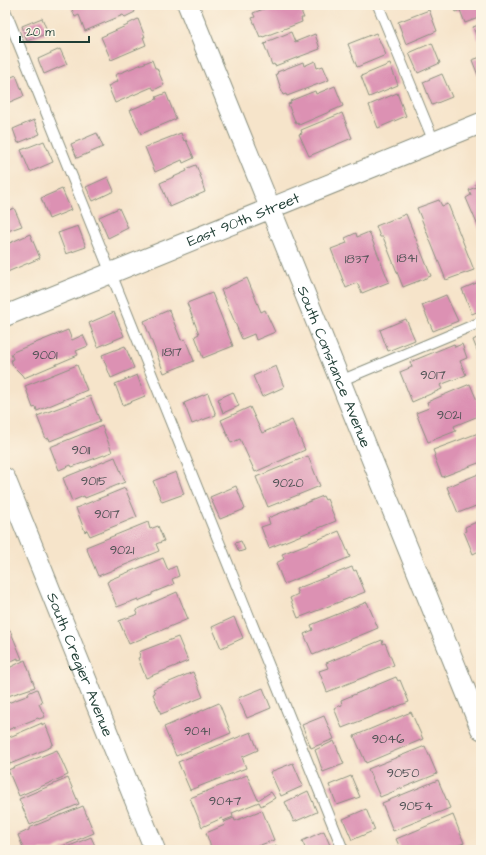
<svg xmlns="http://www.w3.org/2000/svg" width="486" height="855" font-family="'Architects Daughter',sans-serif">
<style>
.building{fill:#dc91b3}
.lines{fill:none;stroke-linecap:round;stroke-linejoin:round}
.service-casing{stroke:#8a907f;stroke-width:12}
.minor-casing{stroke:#8a907f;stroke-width:22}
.service{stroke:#fff;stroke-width:10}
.minor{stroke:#fff;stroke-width:20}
.labels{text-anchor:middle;stroke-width:4;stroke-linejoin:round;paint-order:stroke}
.number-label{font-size:13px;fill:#4e5254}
.street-label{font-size:15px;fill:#1f3d34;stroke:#fcf5e5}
</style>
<rect width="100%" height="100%" fill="#fcf5e5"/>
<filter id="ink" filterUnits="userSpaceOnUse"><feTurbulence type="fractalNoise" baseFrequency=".025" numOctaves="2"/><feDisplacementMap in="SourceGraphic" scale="8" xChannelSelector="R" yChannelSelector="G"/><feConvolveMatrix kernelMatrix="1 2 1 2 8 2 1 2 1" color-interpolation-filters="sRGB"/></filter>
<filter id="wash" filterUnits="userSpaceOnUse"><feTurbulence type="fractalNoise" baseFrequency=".012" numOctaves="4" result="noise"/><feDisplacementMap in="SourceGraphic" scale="16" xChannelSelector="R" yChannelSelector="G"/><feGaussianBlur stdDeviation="0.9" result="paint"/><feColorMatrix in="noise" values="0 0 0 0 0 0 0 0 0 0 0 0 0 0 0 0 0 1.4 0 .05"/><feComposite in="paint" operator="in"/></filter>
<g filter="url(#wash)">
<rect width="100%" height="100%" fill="#f6e4ca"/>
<g id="blocks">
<g class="building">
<polygon points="77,5 132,5 135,12 125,17 123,15 85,31 79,15 75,17 71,7"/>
<polygon points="247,5 262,5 251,9 251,8 248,9"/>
<polygon points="274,5 295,5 297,10 300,9 304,18 301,18 302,22 263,37 262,36 260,37 252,18 255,17 253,13"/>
<polygon points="454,5 481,5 481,17 465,23 460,10 456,12"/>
<polygon points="429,10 437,31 406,44 398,22"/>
<polygon points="42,18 48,33 27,41 22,26"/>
<polygon points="138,19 145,37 143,37 146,45 111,60 101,37 128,25 128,24"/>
<polygon points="481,24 481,47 473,27"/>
<polygon points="291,32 295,42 315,34 320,49 275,66 274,64 272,65 264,44 267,43 266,42"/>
<polygon points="376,33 386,55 357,67 348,44"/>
<polygon points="432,43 440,63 418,73 409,53"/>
<polygon points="60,49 67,64 44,74 38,59"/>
<polygon points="481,57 481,83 472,60"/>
<polygon points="152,60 155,68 157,68 164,85 154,90 152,87 115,103 108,86 118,81 115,75"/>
<polygon points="315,61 317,68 323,66 329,80 287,96 286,94 283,95 276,74 278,73 277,72 303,62 304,66"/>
<polygon points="390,64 398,85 369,97 361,76"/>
<polygon points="442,74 452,97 432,105 423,82"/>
<polygon points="16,75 24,96 5,104 5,80"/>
<polygon points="335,86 343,106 299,125 298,123 296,124 288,104 291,103 290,101 315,91 316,94"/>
<polygon points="166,93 176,119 141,134 130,110 157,99 156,97"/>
<polygon points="397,93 406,116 378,128 369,105"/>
<polygon points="342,113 352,138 309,156 299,134 302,133 301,130"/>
<polygon points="34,120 40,134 18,143 13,129"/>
<polygon points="97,133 103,147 77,158 71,144"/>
<polygon points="181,133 184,141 186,140 194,158 183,163 182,160 155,172 145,147"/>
<polygon points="44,141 53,162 30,172 21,150"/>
<polygon points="196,165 203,183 202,183 205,192 170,207 160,183 187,171 186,169"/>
<polygon points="108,177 114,191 93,201 86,187"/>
<polygon points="481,182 481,233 466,198 471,195 469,190 476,187 475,184"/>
<polygon points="62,189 71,210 49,219 41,198"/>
<polygon points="439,200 442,206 448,204 474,270 446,280 417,208"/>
<polygon points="14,208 22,226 5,232 5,212"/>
<polygon points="119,208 128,228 108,238 99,217"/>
<polygon points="406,214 431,276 403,287 383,237 380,237 376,226"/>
<polygon points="78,226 86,247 66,254 58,233"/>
<polygon points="369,232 389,282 362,293 357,283 346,288 331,249 347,243 345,238 356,233 357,237"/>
<polygon points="30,234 40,258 5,273 5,245"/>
<polygon points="247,278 261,312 265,310 275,332 256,340 254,334 242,339 221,290"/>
<polygon points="481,281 481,310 472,314 462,289"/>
<polygon points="212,293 233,346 203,358 195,336 199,334 187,303"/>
<polygon points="446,295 458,321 433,331 422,305"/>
<polygon points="169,310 181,340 185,339 194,361 164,373 144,321"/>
<polygon points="114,312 124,336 98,347 89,323"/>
<polygon points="406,319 415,340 388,351 380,330"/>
<polygon points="68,330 72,340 83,335 88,346 76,351 78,355 24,378 22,375 13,366 11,360 13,359 11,354 13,352"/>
<polygon points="481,336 481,360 473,340"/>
<polygon points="454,344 455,347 462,344 467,358 460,361 466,375 440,385 442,389 412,402 400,372 412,367 410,362"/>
<polygon points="125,346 134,368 111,378 102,355"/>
<polygon points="77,365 87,390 37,411 36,407 33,408 25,386"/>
<polygon points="276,366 284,387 262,397 253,376"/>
<polygon points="137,375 145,396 123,405 115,384"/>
<polygon points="470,384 481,410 481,415 454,426 456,431 428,442 416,413 429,408 427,402"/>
<polygon points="233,392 239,406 223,413 218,399"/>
<polygon points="208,393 216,415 192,424 184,403"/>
<polygon points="90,396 100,421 50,441 49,438 46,439 37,416"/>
<polygon points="250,407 262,433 292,420 305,450 255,472 240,439 231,443 221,420"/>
<polygon points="102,426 112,452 72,467 71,465 59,470 50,447"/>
<polygon points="481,432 481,462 442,477 434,456 435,455 433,450"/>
<polygon points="308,456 320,486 268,507 256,477"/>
<polygon points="115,457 125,482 85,498 84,496 72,501 63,478"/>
<polygon points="176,472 184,494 162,502 153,481"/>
<polygon points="481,473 481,504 458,513 447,487"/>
<polygon points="236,486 245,509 220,519 210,497"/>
<polygon points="125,488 137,517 90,536 87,530 85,532 76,508"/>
<polygon points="323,496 325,500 327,499 336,521 269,548 261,527 270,524 268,518"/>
<polygon points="481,520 481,550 473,554 464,532 466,531 465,527"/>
<polygon points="148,522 150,529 158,526 164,541 156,544 159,551 98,576 86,547"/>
<polygon points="339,531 350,557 284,584 276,563 284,559 282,554"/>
<polygon points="241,541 245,550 239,552 235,543"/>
<polygon points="163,558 168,570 176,566 179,576 172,579 174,584 152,593 152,595 138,601 138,599 117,607 107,582 109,581 109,580"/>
<polygon points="352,567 354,571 356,570 365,592 298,618 290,598 298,594 296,589"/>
<polygon points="177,592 188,619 129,644 119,621 138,614 136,610"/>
<polygon points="367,602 378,628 313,655 304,634 313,630 311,625"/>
<polygon points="234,617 243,638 221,648 212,627"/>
<polygon points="10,630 22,659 18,660 18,658 5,664 5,633"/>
<polygon points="178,637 188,661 146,678 138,658 140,657 139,652"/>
<polygon points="382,640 383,644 385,643 394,665 327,692 319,671 328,668 326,663"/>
<polygon points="25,660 35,687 5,697 5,670"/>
<polygon points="193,672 203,697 161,714 153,694 155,693 153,689"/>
<polygon points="396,677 398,681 400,680 409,702 342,728 334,708 342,705 341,700"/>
<polygon points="263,688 271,708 247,718 238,698"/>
<polygon points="37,689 42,702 39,704 45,717 39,719 38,718 5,731 5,704 29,695 28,693"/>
<polygon points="219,703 231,733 176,756 164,727"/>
<polygon points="411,712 423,739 366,763 354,736"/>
<polygon points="324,716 334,739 311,748 302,725"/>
<polygon points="42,723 42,725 45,723 53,744 51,745 51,747 10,764 5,751 5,739"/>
<polygon points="251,732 258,750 242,757 246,768 190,790 178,762"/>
<polygon points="334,741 344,764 323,772 315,750"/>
<polygon points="425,746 437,774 380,797 368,769"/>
<polygon points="57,750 68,775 19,796 8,770"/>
<polygon points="293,763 303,786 281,796 270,772"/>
<polygon points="247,775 258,800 271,792 275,798 261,806 259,802 232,813 233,817 223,821 222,818 202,827 190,798"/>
<polygon points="351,776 360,797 337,805 329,785"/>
<polygon points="68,778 79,804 30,825 19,799"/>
<polygon points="438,780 450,808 393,831 382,803"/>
<polygon points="308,791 317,812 294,822 285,802"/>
<polygon points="83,806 94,833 53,850 24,850 18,835 29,830 29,828"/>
<polygon points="366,809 375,830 352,840 343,819"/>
<polygon points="262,810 274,840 247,850 212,850 206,833 225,825 224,822 234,818 235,821"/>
<polygon points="453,815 464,843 447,850 401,850 396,839"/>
<polygon points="324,831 332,850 306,850 302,841"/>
<polygon points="91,837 97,850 60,850"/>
<polygon points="276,845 278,850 264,850"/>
</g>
</g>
</g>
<g filter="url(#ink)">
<use href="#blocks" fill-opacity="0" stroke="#8a907f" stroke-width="1"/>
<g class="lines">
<g class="service-casing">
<g id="service">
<polyline points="378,5 434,142"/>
<polyline points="5,10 343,850"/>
<polyline points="340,381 481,322"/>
</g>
</g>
<g class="minor-casing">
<g id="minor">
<path id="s1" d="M188,5l293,724"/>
<path id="s2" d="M5,316l476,-193"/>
<path id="s3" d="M5,478l150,372"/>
</g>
</g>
<use href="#service" class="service"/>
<use href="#minor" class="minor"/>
</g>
</g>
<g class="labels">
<g class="number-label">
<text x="407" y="262">1841</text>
<text x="357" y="263">1837</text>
<text x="172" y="356">1817</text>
<text x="45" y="359">9001</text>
<text x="433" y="379">9017</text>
<text x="449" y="419">9021</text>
<text x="81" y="454">9011</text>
<text x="94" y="485">9015</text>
<text x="288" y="487">9020</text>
<text x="107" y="518">9017</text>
<text x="122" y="554">9021</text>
<text x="197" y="735">9041</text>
<text x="388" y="743">9046</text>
<text x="403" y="777">9050</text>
<text x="225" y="805">9047</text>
<text x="416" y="810">9054</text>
</g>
<g class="street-label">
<text dy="5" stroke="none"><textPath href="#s2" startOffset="257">East 90th Street</textPath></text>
<text dy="5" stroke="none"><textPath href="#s1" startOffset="390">South Constance Avenue</textPath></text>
<text dy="5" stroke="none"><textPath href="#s3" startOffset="201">South Cregier Avenue</textPath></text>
</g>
</g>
<rect width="486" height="855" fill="none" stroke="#fcf5e5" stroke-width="20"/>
<path d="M20 36v6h69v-6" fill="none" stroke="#1f3d34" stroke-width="2"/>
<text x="26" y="36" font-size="12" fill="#1f3d34" stroke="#fcf5e5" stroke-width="3" paint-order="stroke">20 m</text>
</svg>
